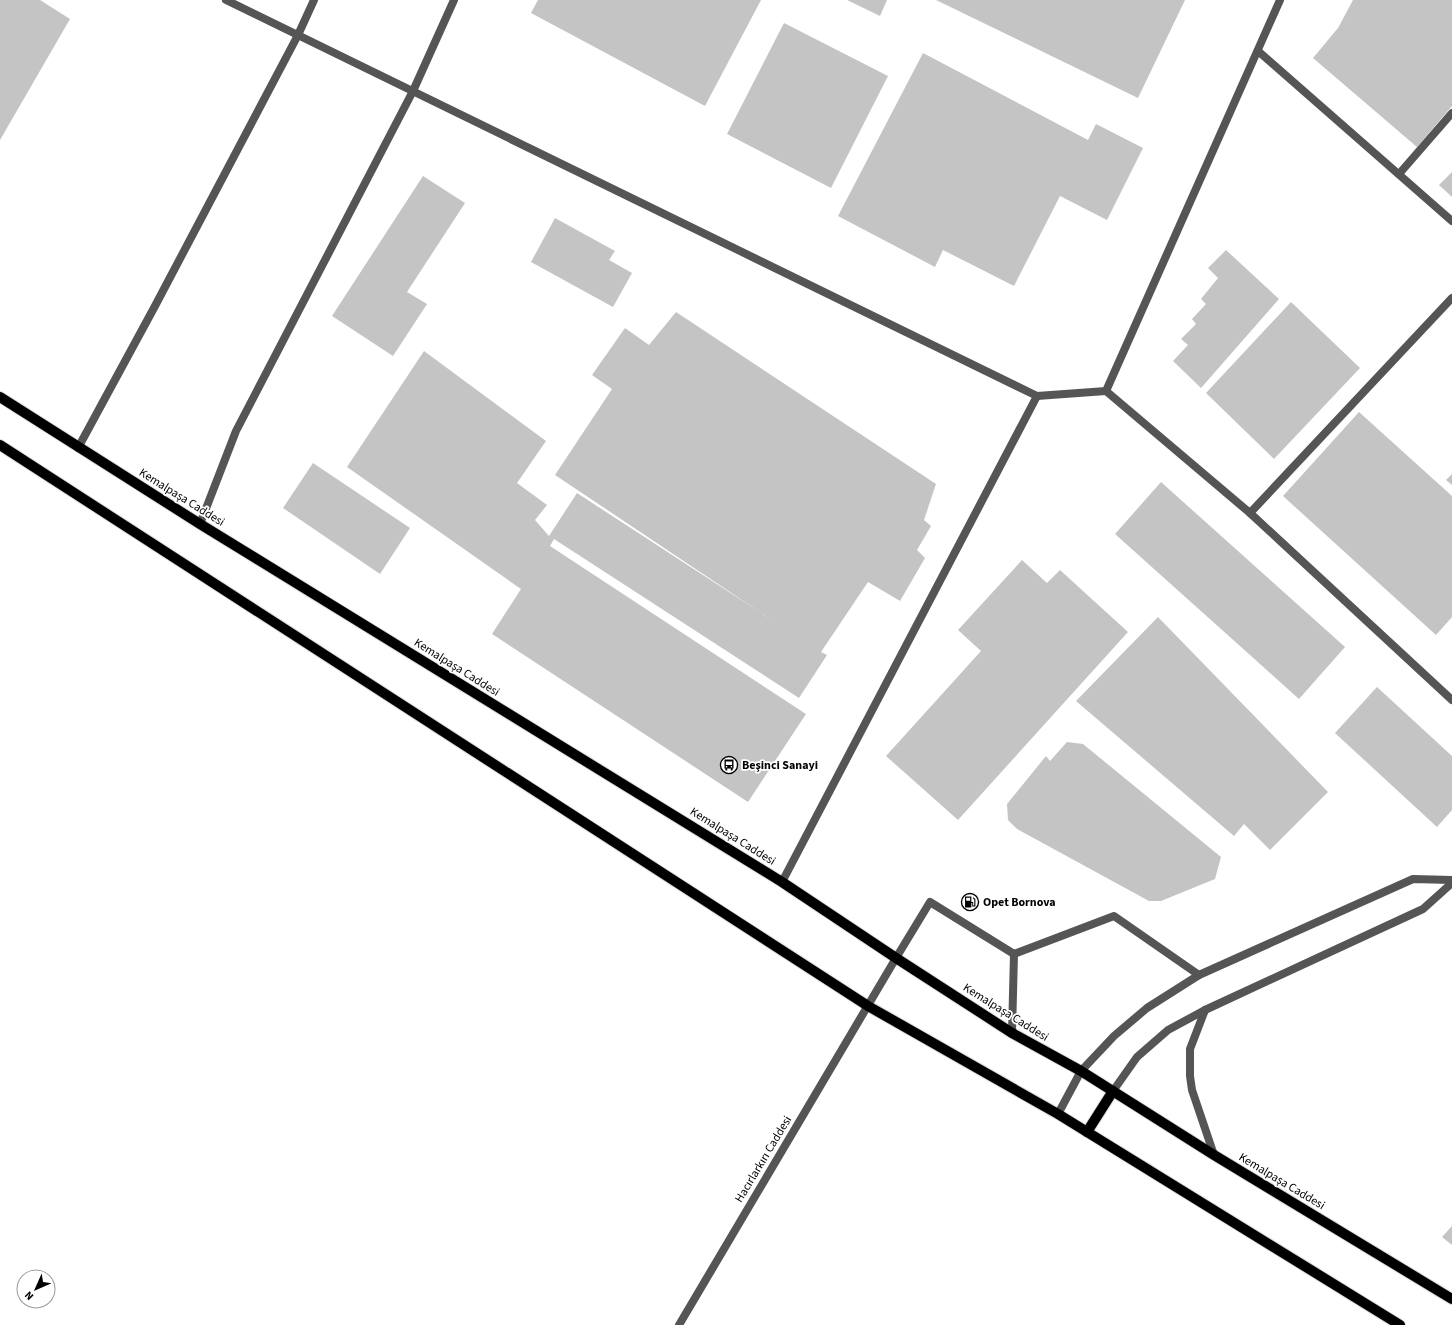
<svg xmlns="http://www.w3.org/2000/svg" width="1452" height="1325" font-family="'Source Sans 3',sans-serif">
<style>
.building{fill:#c4c4c4}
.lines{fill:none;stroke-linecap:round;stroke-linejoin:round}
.primary-casing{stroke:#dbdbdb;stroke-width:12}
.service{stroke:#555;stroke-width:8}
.minor{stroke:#555;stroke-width:8}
.tertiary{stroke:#555;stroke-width:8}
.primary{stroke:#000;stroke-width:10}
.labels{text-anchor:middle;stroke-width:3.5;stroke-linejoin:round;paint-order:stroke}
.street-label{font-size:12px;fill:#000;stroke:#fff}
.poi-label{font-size:12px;font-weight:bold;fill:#000;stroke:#fff;text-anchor:start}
</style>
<rect width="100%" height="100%" fill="#fff"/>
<g class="building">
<polygon points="0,0 40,0 70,19 0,140"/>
<polygon points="538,0 761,0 705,106 531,13"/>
<polygon points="847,0 887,0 880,16"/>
<polygon points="936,0 1185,0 1138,98"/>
<polygon points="1353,0 1452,0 1452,106 1417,147 1313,58 1338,28"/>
<polygon points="784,23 888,76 831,188 727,134"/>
<polygon points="923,53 1088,140 1096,124 1143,148 1107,220 1060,196 1014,286 943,250 935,267 838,216"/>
<polygon points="1452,172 1452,197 1439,185"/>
<polygon points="423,176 465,203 407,292 427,304 393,356 332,316"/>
<polygon points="555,218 615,251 609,260 632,273 613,307 531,262"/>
<polygon points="1226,250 1279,299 1201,388 1173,361 1188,345 1181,339 1196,324 1192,319 1206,304 1201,299 1218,278 1208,268"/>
<polygon points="1291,302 1360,368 1274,459 1206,393"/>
<polygon points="676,312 936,484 924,520 931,526 917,550 925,558 900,601 868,582 821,652 827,655 799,698 554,539 550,546 806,714 748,802 492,634 521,589 347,467 424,351 546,441 517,483 547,505 535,520 549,536 577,493 775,622 555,475 612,389 592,375 625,328 649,345"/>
<polygon points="1359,412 1452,496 1452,617 1436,635 1283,496"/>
<polygon points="313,463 410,528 380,574 283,508"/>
<polygon points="1452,474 1452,485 1446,480"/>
<polygon points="1161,482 1345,647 1299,699 1115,534"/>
<polygon points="1022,560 1047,583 1060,570 1128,632 958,820 886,756 981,651 958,630"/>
<polygon points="1158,617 1328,792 1270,850 1244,824 1234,836 1076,701"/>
<polygon points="1377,687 1452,756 1452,810 1437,827 1335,733"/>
<polygon points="1067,742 1083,744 1221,857 1215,879 1161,901 1149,901 1017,829 1008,820 1007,804 1046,756 1050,761"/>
<polygon points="1452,1226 1452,1245 1442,1237"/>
</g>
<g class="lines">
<g class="primary-casing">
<g id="primary">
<polyline points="0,397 200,524 782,882 896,958 1012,1033 1081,1071 1214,1155 1452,1299"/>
<polyline points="0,445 868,1006 1058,1114 1400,1325"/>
<polyline points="1087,1132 1113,1091"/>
</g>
</g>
<g class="service">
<polyline points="1014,954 1114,916 1199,975"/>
<polyline points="896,958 930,902 1014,954"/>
<polyline points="1012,1033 1014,954"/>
</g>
<g class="minor">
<polyline points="226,0 1037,396 1106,391 1280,0"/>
<polyline points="1258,51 1452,221"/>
<polyline points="1399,174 1452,113"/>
<polyline points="1106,391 1250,513 1452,700"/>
<polyline points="78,448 155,306 298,35 314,0"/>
<polyline points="1250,513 1452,298"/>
<polyline points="200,524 236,431 413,91 454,0"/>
<polyline points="782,882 1037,396"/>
<polyline points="1205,1010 1190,1049 1190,1076 1192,1090 1214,1155"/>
<polyline points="1113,1091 1137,1057 1168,1030 1205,1010 1423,909 1452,883"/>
<polyline points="1058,1114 1081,1071 1114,1036 1147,1008 1199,975 1413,879 1452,880"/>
</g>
<polyline class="tertiary" points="679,1325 896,958"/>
<use href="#primary" class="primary"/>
</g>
<defs>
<g id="bus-ring" transform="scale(0.9)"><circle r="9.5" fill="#fff" stroke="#000" stroke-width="1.5"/><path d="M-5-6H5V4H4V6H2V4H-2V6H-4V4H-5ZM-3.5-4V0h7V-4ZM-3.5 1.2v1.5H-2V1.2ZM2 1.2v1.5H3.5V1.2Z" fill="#000"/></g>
<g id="fuel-ring" transform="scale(0.9)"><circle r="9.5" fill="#fff" stroke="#000" stroke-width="1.5"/><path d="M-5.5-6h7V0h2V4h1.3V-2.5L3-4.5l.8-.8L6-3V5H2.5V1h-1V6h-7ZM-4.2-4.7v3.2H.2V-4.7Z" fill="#000"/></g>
</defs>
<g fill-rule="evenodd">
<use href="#bus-ring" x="729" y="765"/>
<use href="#fuel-ring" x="970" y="902"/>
</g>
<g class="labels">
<g class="street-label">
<text transform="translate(182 497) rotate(32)" y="4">Kemalpaşa Caddesi</text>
<text transform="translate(457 667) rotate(32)" y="4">Kemalpaşa Caddesi</text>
<text transform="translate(733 836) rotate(32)" y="4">Kemalpaşa Caddesi</text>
<text transform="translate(1006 1012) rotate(32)" y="4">Kemalpaşa Caddesi</text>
<text transform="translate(763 1159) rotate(-59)" y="4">Hacırlarkırı Caddesi</text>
<text transform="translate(1282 1181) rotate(31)" y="4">Kemalpaşa Caddesi</text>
</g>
<g class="poi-label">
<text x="742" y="769">Beşinci Sanayi</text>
<text x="983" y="906">Opet Bornova</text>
</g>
</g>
<g transform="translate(36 1289) rotate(225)"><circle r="19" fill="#ffffff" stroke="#999999"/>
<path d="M0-3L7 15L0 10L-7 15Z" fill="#000000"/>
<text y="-6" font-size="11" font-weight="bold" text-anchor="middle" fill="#000000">N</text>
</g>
</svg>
